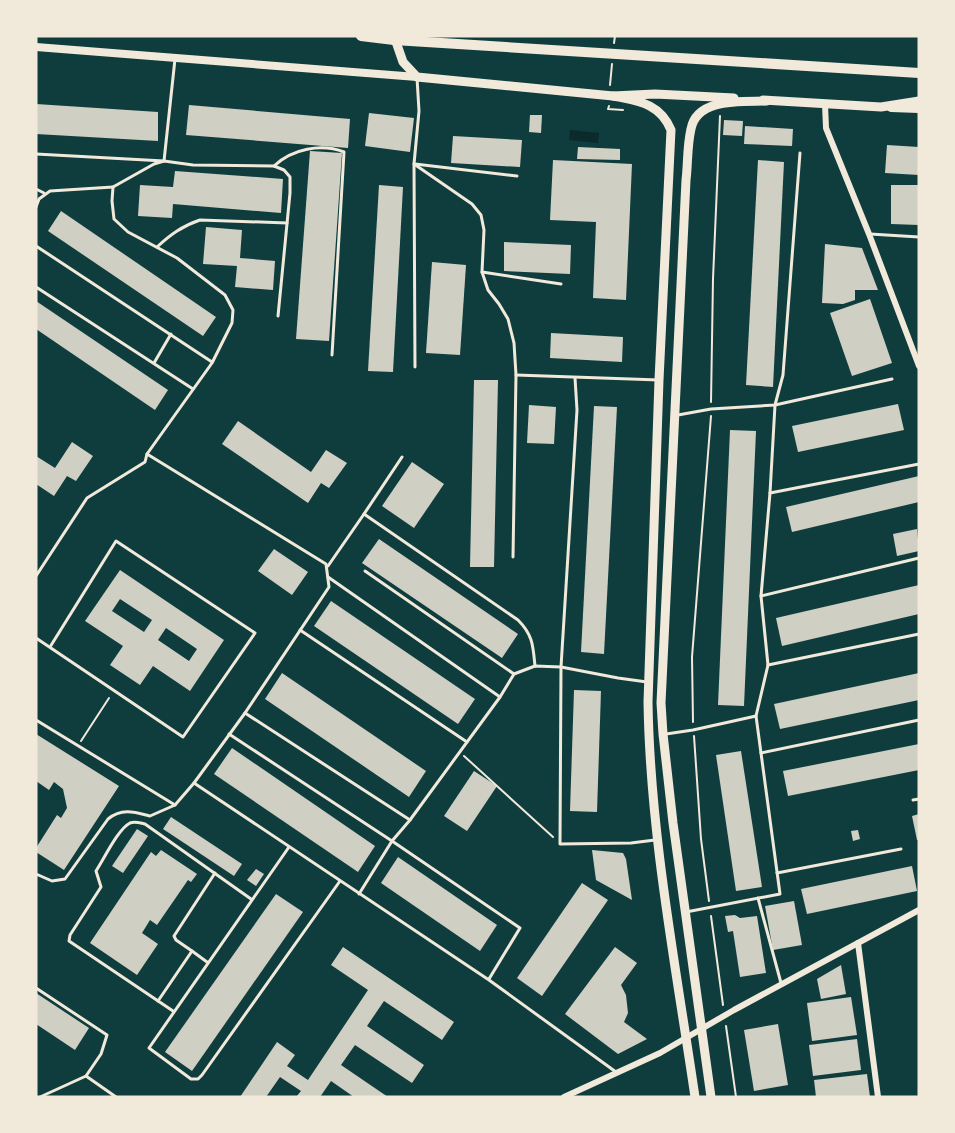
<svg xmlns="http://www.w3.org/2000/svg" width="955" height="1133" font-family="Bitter,serif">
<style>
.water{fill:#0a2a2b}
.building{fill:#cfcfc3;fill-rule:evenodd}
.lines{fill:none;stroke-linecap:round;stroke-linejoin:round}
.path{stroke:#f1e9da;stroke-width:2}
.service{stroke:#f1e9da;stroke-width:3}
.minor{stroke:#f1e9da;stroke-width:6}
.tertiary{stroke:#f1e9da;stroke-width:8}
.secondary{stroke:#f1e9da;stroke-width:9}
.primary{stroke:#f1e9da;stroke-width:10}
</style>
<rect width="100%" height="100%" fill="#0f3d3e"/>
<polygon class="water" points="570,130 599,133 598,143 569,140"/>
<g class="building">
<polygon points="36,104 158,112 158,141 36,134"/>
<polygon points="189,105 350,119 348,148 186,135"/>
<polygon points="369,113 414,118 410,152 365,146"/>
<polygon points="530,115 542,115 541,133 529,132"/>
<polygon points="724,120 743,121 742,136 723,135"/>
<polygon points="745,126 793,129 792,146 744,144"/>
<polygon points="453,136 522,140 520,167 451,163"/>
<polygon points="887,145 919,147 919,175 885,173"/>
<polygon points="578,147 620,149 620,160 577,159"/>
<polygon points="310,151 342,153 329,341 296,339"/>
<polygon points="553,160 632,164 626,300 593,298 596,222 550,220"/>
<polygon points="758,160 784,162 773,387 746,385"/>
<polygon points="175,171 283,179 281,213 173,204 172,218 138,216 140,185 173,187"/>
<polygon points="379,185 403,187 393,372 368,371"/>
<polygon points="891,185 919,185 919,225 891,224"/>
<polygon points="61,211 216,317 203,336 48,231"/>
<polygon points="206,227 242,230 240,258 275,261 273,290 235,287 237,266 203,264"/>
<polygon points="504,242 571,245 570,274 504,271"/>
<polygon points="825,244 862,248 878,290 855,290 855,300 843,304 822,303"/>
<polygon points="432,262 466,265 460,355 426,353"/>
<polygon points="870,299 892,363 852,376 830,313"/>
<polygon points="36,301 168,390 155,410 36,329"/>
<polygon points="551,333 623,337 622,362 550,358"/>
<polygon points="474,380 498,380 494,567 470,567"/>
<polygon points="898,404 904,430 798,452 792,426"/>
<polygon points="529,405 556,407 554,444 527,443"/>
<polygon points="594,406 617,407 604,654 581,652"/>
<polygon points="238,421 311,472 326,450 347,463 329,488 321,483 308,503 222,444"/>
<polygon points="730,430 756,431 744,706 718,705"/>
<polygon points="72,442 93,456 76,481 67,476 54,496 36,484 36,456 55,468"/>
<polygon points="412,462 444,484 414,528 382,506"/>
<polygon points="919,476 919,502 792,532 786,507"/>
<polygon points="917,529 919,551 897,556 893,534"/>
<polygon points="379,539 518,634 502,658 362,563"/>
<polygon points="274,549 308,572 292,595 258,571"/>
<path d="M120,570l104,70 -34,51 -37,-25 -13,19 -30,-20 13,-19 -38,-25zM120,599l32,21 -8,12 -32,-21zM166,628l31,21 -8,12 -31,-21z"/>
<polygon points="919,585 919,614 782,646 776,618"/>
<polygon points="331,601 475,699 458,724 314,626"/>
<polygon points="282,673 426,771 409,797 265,699"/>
<polygon points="919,673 919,700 780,729 774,704"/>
<polygon points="574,690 601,691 597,812 570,811"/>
<polygon points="36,734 119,786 64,870 36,852 36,848 57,815 61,818 67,808 63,789 54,782 49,790 36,781"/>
<polygon points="919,744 919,770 788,796 783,771"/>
<polygon points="232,748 375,846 358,872 214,774"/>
<polygon points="741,751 762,887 736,891 716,755"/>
<polygon points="474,771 497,786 467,831 444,816"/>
<polygon points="919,814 919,840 917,840 912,816"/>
<polygon points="171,817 242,864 234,876 163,829"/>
<polygon points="137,829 148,836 123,873 112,866"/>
<polygon points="858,830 860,839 853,841 851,831"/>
<polygon points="161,850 197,874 191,882 188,880 157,925 150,920 142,933 158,944 137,975 90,943 151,852 156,856"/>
<polygon points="592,850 623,853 626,859 632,900 596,880"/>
<polygon points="398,857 497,925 480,951 381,883"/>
<polygon points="912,866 917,891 807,914 801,889"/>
<polygon points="256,869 264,874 256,886 247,880"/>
<polygon points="582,883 608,900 542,996 517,978"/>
<polygon points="276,894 303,912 192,1071 165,1052"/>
<polygon points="794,901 802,945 773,950 765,906"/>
<polygon points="735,915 740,918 757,916 766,973 740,977 733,931 728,932 725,916"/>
<polygon points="343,947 454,1022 442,1040 384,1001 367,1026 424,1065 412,1083 355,1045 341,1065 388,1097 354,1097 331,1081 320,1097 296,1097 301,1091 280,1077 266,1097 240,1097 277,1042 295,1055 287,1066 308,1080 368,990 331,965"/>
<polygon points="615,947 637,963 621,985 626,995 628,1013 624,1022 647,1039 618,1054 565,1014"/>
<polygon points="841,965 846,994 821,999 817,979"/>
<polygon points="36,993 89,1028 75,1050 36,1024"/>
<polygon points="851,997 857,1035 812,1041 807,1003"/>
<polygon points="778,1024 788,1085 754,1091 744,1030"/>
<polygon points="857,1039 861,1070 813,1076 809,1045"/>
<polygon points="867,1074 870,1097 816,1097 814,1080"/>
</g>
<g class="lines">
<g class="path">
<polyline points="614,43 615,36"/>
<polyline points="610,85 612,64"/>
<polyline points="609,106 608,109 623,110"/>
<polyline points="711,402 713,279 720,116"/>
<polyline points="693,722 692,657 711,416"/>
<polyline points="694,736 701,839 709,901"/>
<polyline points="81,741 109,698"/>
<polyline points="464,756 553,837"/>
<polyline points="711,916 723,1005"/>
<polyline points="726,1026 736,1097"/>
</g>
<g class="service">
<polyline points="36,154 164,161 175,59"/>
<polyline points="414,164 472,204 481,215 484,230 482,272 488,290 499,304 508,319 514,343 516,375 513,557"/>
<polyline points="415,164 517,176"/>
<path d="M274,166c18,-17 47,-23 70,-14l-12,203"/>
<polyline points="36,189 44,193"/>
<polyline points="36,207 39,199 50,191 113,187"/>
<polyline points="870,234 919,237"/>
<polyline points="36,246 212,362"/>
<path d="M157,247c13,-12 25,-21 43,-27l87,3"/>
<polyline points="482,272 561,284"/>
<polyline points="36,287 193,389"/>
<polyline points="154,363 171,334"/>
<polyline points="415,367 414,164 419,111 417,78"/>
<polyline points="516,375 659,380"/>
<polyline points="575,378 577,410 561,667 560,844 631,843 655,840"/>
<polyline points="678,415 711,409 775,405 892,379"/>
<polyline points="770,493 919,464"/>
<polyline points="364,514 402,457"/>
<path d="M328,566l36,-52 154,106c15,15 15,26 17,46"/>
<polyline points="365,571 514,674"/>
<polyline points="36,576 87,498 145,462 147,454 212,363 232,323 233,310 225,295 177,258 128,232 114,219 112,201 113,187 154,164 164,161 193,165 274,166 284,170 290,177 290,193 278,316"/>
<polyline points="328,577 500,697"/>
<polyline points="761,596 919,558"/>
<polyline points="300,630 467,742"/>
<path d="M36,638c49,33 98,66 147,99l72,-104 -139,-92 -66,106"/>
<polyline points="768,665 919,634"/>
<polyline points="245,713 410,820"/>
<polyline points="36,720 175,805"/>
<polyline points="229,734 392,841 410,820 500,697 514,674 535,666 561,667 618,678 647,682"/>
<polyline points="666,734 693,730 756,716"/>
<polyline points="761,753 919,720"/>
<polyline points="194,783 489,980 616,1072"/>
<polyline points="913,800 919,799"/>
<polyline points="289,847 149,1048 191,1079 198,1079 202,1075 340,881"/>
<polyline points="777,873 901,849"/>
<path d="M36,874l16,7 13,-2 43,-60c14,-11 26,-7 42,-3l25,-11 19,-22 51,-70 84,-126 -3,-23 -179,-110"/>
<polyline points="359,894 392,841 520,928 489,979"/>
<polyline points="758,898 781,983"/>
<polyline points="686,912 780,894 756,716 768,665 761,596 770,493 775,405 783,375 800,153"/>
<polyline points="192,951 207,962"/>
<polyline points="36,988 107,1035 101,1054 86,1076 40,1097"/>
<polyline points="158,1001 192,951 176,940 174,936 215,873"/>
<path d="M173,1011l-104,-70 1,-6 31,-48 -5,-16c8,-12 22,-42 34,-48 5,-2 10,0 15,1l106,75"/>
<polyline points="86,1076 116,1097"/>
</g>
<g class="minor">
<polyline points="825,104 826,128 869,234 919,366"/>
<polyline points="858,943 878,1097"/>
<polyline points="564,1097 660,1053 734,1010 919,910"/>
</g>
<g class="tertiary">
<polyline points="36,47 417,77"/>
<polyline points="891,108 919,109"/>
</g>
<g class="secondary">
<polyline points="394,36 403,62 417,77 613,96 655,94 734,98"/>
<path d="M613,96c25,5 47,7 58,34l-12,250 -11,322c2,131 28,265 47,395"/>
<polyline points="763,100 881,107 919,101"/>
<path d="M711,1097l-38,-274 -10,-89 -2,-31 25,-523c2,-16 1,-34 5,-51 6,-32 52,-27 76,-28"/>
</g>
<polyline class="primary" points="361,36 394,40 919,73"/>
</g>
<rect width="955" height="1133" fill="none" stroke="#f1e9da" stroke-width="75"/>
</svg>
